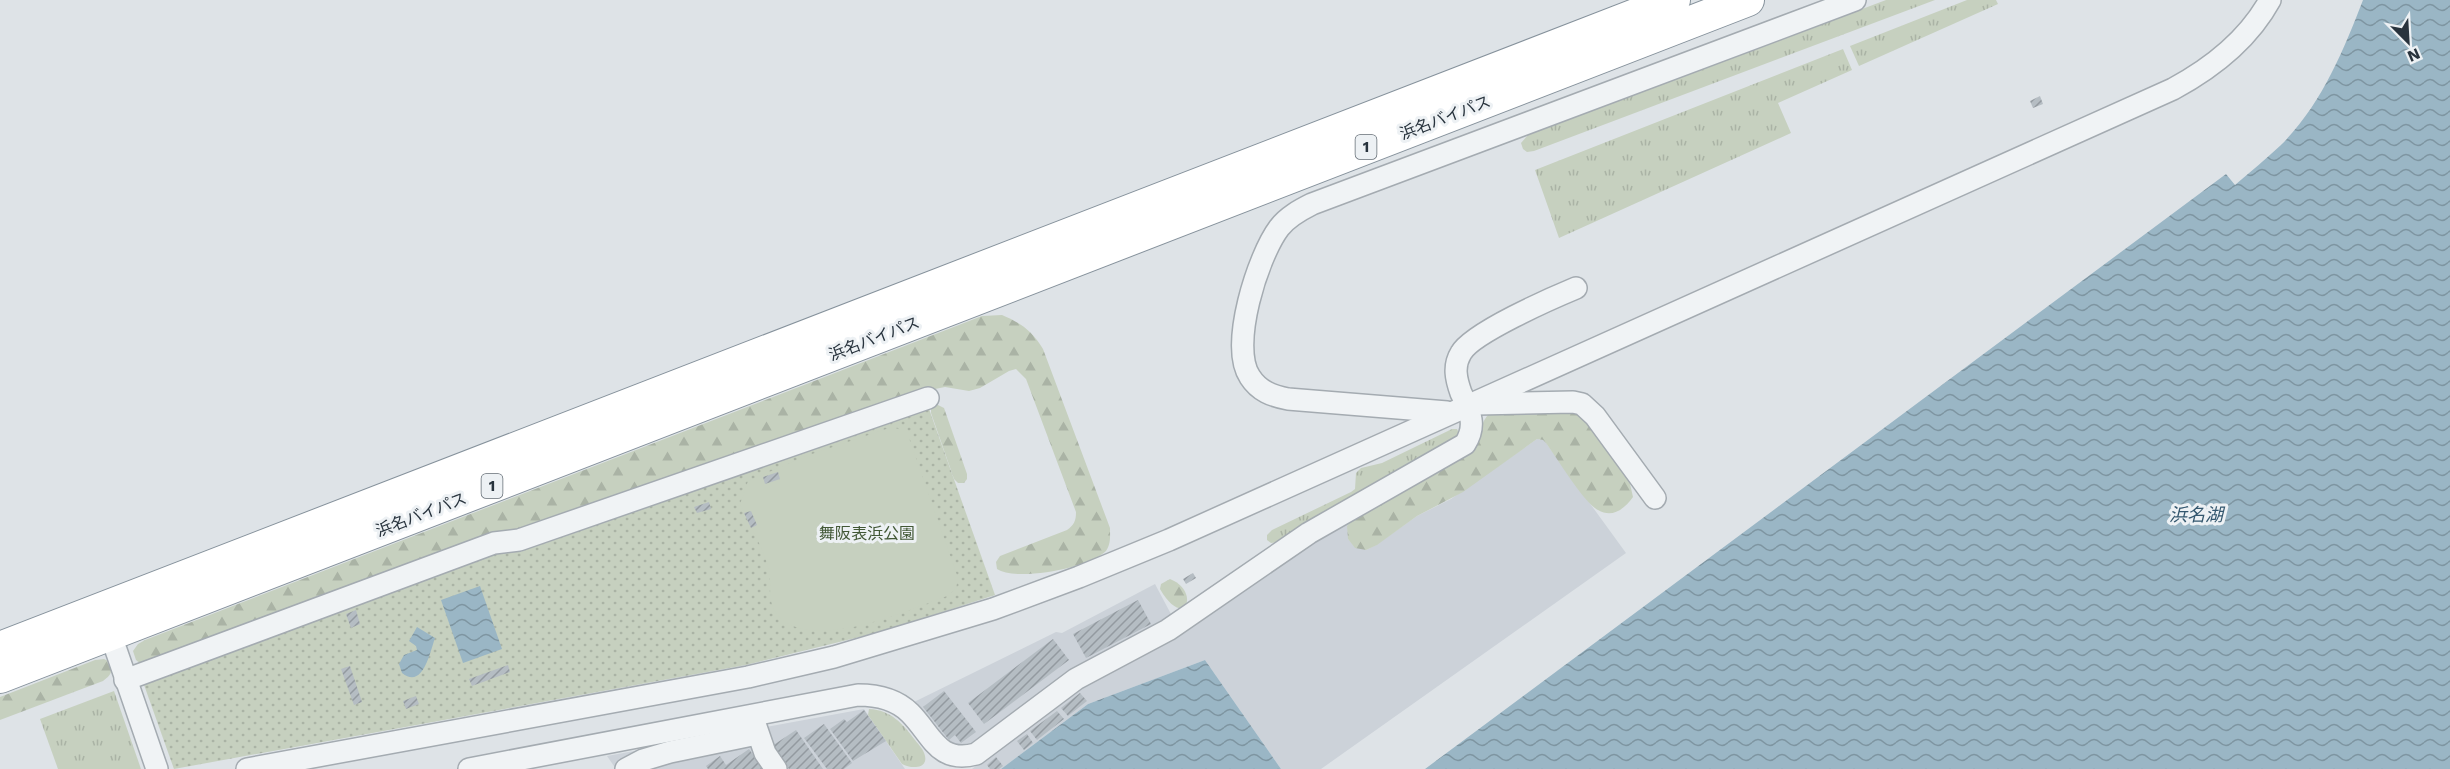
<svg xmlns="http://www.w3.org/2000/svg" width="2450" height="769" font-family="'Work Sans','Noto Sans JP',sans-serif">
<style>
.built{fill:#ccd2d9}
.grass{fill:url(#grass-tufts)}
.forest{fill:url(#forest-firs)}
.park{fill:url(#park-dots)}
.pitch{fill:#c6d0bf}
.water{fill:url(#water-waves)}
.building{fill:url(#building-hatch)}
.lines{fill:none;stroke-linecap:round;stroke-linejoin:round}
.minor-casing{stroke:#a4abb1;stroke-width:24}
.highway-casing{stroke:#86929c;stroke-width:34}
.minor{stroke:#f0f3f5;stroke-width:21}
.highway{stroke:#fff;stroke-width:32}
.labels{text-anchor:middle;stroke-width:6;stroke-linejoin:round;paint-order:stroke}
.shield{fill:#edf1f4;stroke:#636c74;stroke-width:1.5}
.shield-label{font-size:15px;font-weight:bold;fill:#28333d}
.street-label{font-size:16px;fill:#28333d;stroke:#edf1f4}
.park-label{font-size:16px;fill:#425836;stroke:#edf1f4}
.water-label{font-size:18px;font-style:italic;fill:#34576e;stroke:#edf1f4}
</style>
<defs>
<pattern id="grass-tufts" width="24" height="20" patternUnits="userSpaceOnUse" patternTransform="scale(1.5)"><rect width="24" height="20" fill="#c6d0bf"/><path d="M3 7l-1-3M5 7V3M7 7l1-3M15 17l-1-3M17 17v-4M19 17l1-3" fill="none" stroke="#aab3a5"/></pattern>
<pattern id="forest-firs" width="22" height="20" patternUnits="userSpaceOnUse" patternTransform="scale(1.5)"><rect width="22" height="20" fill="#c6d0bf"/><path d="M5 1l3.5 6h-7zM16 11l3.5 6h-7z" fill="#aab3a5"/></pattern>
<pattern id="park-dots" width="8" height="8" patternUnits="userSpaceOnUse" patternTransform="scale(1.5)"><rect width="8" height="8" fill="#c6d0bf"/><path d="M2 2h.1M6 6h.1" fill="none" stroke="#aab3a5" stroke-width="1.8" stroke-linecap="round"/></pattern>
<pattern id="water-waves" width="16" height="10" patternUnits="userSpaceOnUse" patternTransform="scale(1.5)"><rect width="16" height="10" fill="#9ab6c5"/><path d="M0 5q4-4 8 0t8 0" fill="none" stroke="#7e95a1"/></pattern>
<pattern id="building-hatch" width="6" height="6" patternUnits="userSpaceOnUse" patternTransform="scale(1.5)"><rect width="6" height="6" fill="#b5bdc3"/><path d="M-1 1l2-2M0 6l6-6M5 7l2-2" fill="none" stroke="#939aa0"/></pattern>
</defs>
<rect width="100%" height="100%" fill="#dee3e7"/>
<g class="built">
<polygon points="1537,439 1543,440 1546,443 1626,553 1321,769 1281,769 1205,660 1088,704 1001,769 972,769 1082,687 1355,517 1348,539 1355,547 1366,550 1376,545 1417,516 1451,499"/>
<polygon points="1155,584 1172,616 972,745 964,748 949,744 912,703 1056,632 1062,633"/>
<polygon points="864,709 905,769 616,769 607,756"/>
</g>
<g class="grass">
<polygon points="1886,0 1935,0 1534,151 1527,152 1523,149 1521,143 1528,135"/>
<polygon points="1967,0 1996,0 1998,4 1859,66 1850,46"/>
<polygon points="1843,49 1852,70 1778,103 1791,133 1559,238 1535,170"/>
<polygon points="1452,429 1457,429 1459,433 1458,438 1278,542 1271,543 1267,540 1267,535 1272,530 1351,492 1355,489 1356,473 1361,468 1382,463"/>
<polygon points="114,691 141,769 58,769 40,719"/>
<path d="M869,709c22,1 34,15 46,31 4,5 9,10 10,16 3,13 -14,13 -23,8l-34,-49z"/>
</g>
<g class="forest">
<path d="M1002,315c19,8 30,16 41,34l67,179c0,8 1,16 -4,23 -17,17 -89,31 -109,18l-1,-7 4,-6 67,-26c7,-5 9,-9 9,-18l-50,-133 -10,-10 -7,2 -29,17 -11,3 -24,-4 -15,3 -788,275 -6,-5 -3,-9 5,-7 7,-4 837,-324z"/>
<polygon points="936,404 944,408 967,474 967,479 964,483 958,483 954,479 931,413 931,408"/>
<path d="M1579,412l49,63 5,22c-8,11 -20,22 -35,13 -14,-7 -41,-52 -52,-67l-3,-3 -6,-1 -74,53 -46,24 -40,29 -11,5 -11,-2 -7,-9 -1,-13 8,-9 117,-66c8,-13 8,-30 18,-38z"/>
<path d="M1170,579c31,12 15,53 -10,10l1,-5z"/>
<path d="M104,659l6,3c3,10 1,13 -7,19l-103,39v-23l95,-37z"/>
</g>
<polygon class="park" points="928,406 995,595 884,631 746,665 174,769 143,682 495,551"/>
<path class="pitch" d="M892,427l10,3 7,8 49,140 -2,11 -9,7c-38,14 -143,61 -172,15 -8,-13 -3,-26 -6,-40 -5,-23 -20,-46 -29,-67l8,-23 58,-25z"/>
<g class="water">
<path d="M2363,0h87v769h-1025l801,-595 9,11c15,-13 31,-26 46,-40 40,-40 62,-93 82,-145z"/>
<polygon points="480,586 502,649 463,663 441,600"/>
<path d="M417,627l18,11c-5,14 -12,52 -33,35l-3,-9 5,-9 13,-5 -1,-4 -7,-5z"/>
<polygon points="1205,660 1281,769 1001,769 1088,704"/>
</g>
<g class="building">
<polygon points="2040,96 2043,104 2033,108 2030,101"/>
<polygon points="778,472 780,479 765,484 763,477"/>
<polygon points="709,502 711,509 697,513 694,507"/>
<polygon points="751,511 757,525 751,528 744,513"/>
<polygon points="1193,573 1196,578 1186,584 1183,579"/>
<polygon points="1138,600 1151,624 1086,658 1073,634"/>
<polygon points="356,610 360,624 351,628 346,614"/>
<polygon points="1053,639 1069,660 984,724 968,703"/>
<polygon points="508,665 510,672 472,686 469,679"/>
<polygon points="350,666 362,702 354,705 341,669"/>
<polygon points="944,691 976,732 961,743 955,735 949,740 923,707"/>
<polygon points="1080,693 1087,701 1068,716 1061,708"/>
<polygon points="416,696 419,704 406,709 403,701"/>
<polygon points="864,710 886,741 853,761 830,729 844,719 847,722"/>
<polygon points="1057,711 1064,719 1037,740 1030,731"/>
<polygon points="824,724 852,763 844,769 827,769 804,738"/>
<polygon points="796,730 823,769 789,769 772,746"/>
<polygon points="1027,734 1033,743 1024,750 1017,741"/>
<polygon points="749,749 763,769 708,769 706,766 720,756 726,765"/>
<polygon points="996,757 1003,766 999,769 990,769 987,765"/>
</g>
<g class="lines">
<g class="minor-casing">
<g id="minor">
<polyline points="1476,404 1573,402 1582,404 1595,416 1655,498"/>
<path d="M1447,412l-159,-13c-16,-3 -29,-8 -38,-22 -21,-31 8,-121 29,-149 8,-11 21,-18 33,-24l543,-204"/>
<polyline points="116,650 157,769"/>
<polyline points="125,680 494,543 519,540 928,398"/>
<polyline points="754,721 765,753 776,769"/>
<path d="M247,769l501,-92 86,-20 159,-48 86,-32 90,-37 1004,-451c39,-21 75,-49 97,-89"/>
<path d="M469,769l389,-74c19,0 38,4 52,18 22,22 28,51 66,41l100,-75 92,-49 141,-97 156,-89c12,-19 5,-32 -4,-51 -5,-14 -8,-27 0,-40 11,-20 91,-55 115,-65"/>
<polyline points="626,769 643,760 670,752 757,734"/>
</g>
</g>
<g class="highway-casing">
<g id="highway">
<polyline points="0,648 1674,0"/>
<polyline points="0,677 1748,0"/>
</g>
</g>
<use href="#minor" class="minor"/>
<use href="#highway" class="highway"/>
</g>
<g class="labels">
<g class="shield">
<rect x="1355.5" y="135" width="21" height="24" rx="4.5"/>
<rect x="481.5" y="474" width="21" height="24" rx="4.5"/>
</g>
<g class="shield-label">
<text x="1366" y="152">1</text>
<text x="492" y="491">1</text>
</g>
<g class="street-label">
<text transform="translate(1445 117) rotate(-21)" y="6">浜名バイパス</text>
<text transform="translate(874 338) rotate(-21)" y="6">浜名バイパス</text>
<text transform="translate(421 514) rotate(-21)" y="6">浜名バイパス</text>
</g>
<g class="park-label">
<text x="867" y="539">舞阪表浜公園</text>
</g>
<g class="water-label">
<text x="2196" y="521">浜名湖</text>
</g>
</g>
<g transform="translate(2408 42) rotate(156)" stroke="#edf1f4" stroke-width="4.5" paint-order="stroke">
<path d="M0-4.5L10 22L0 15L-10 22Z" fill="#28333d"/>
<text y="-9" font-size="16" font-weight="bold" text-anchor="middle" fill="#28333d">N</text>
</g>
</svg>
